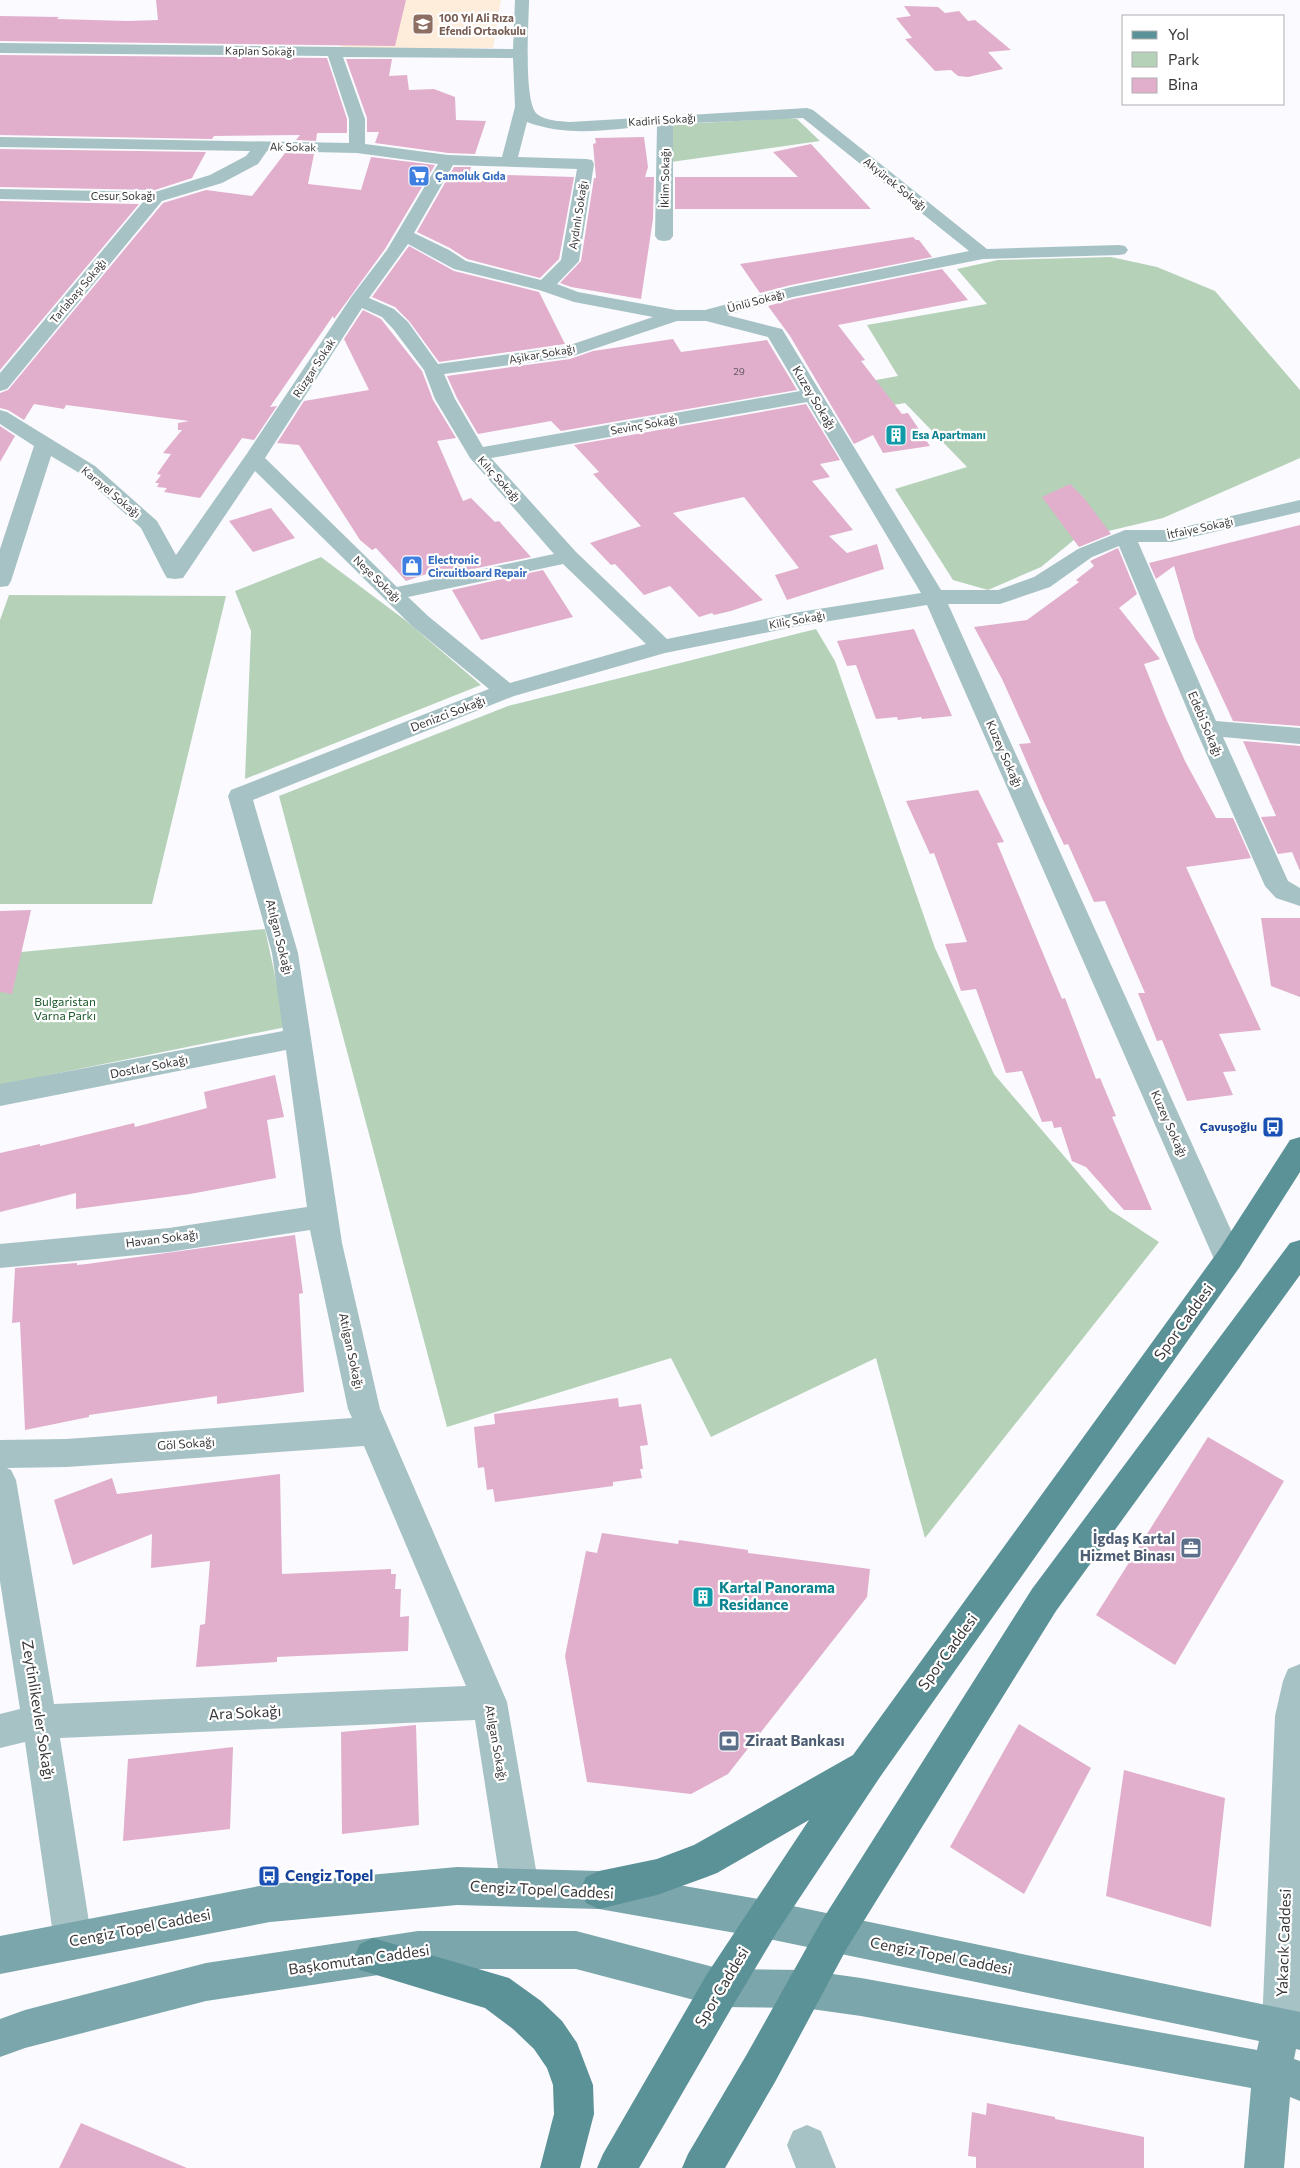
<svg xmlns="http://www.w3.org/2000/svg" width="1300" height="2168" font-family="Commissioner,sans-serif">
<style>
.education{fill:#ffeddc}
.green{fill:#b5d2b8}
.building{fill:#e1afcc}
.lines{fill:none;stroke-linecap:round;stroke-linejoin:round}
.street{fill:#a6c2c5;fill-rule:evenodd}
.secondary{fill:#7ba6ab;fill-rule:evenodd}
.primary{fill:#5b9298;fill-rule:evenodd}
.labels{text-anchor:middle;stroke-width:4.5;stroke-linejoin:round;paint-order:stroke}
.number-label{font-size:10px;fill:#62565f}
.far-education-label{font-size:11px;font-weight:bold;fill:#785e54;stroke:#fff;text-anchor:start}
.far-street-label{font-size:11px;fill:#38383b;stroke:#fff}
.far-shop-label{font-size:11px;font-weight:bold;fill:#366cbe;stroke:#fff;text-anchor:start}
.far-culture-label{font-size:11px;font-weight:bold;fill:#0d838f;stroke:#fff;text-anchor:start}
.street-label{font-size:12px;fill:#38383b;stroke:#fff}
.park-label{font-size:12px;fill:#1b592a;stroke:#fff}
.transit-label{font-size:12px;font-weight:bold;fill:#164399;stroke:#fff;text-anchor:end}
.near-street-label{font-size:15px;fill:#38383b;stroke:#fff}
.near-service-label{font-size:15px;font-weight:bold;fill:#4e5e75;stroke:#fff;text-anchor:end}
.near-culture-label{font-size:15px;font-weight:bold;fill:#0d838f;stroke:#fff;text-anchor:start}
.near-transit-label{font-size:15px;font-weight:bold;fill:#164399;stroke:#fff;text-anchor:start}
</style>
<rect width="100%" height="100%" fill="#fafaff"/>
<polygon class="education" points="357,0 501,0 493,48 339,50"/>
<g class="green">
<polygon points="787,118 797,119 820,141 671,162 667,125"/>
<polygon points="1111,257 1157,267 1215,291 1300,390 1300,458 1163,518 1075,539 1041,567 988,590 953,580 895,489 967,467 905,403 838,414 822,390 898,376 867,325 987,304 957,269 998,260"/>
<polygon points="321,557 405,620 481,685 245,779 251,631 235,591"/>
<polygon points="9,595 226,596 152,904 0,904 0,620"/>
<polygon points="816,629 835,661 935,948 994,1074 1110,1210 1159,1242 925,1538 876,1358 711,1437 671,1358 447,1427 279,796 508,706"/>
<polygon points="265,929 286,1027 0,1085 0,954"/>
</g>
<g class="building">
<polygon points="156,0 406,0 395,46 0,41 0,16 59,17 57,19 128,21 158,20"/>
<polygon points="904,6 938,7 945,13 959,11 968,21 975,20 1011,50 988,52 1003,69 968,77 958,76 951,70 935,71 905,39 912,38 896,18 911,16"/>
<polygon points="0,55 327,58 347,119 347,133 317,133 316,141 296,140 300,135 214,136 212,139 0,135"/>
<polygon points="346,59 392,59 389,76 407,75 409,90 434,89 455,97 456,120 486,121 475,154 448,153 375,143 379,132 367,132 367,118"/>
<polygon points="644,137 648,167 645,177 654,177 653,219 641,299 571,287 560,283 581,261 594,178 596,178 593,144 596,143 595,138"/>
<polygon points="811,144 871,209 675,209 675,177 798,177 773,152"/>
<polygon points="0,149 206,152 192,178 155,190 0,187"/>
<polygon points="285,153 314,154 308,184 361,190 371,157 435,165 385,249 334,319 333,316 270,407 277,406 254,440 242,438 200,498 164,492 167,488 157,487 159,483 155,483 161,475 157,474 171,454 163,453 182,430 178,430 178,423 189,421 66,405 64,409 34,404 24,420 8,410 0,408 0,393 8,390 163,203 206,190 252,196"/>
<polygon points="454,167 471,167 469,174 574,177 559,259 540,278 467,259 450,248 417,232"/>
<polygon points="0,201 139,204 0,370"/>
<polygon points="913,237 916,240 919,240 932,257 791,285 760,293 740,264"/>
<polygon points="409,246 454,271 539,292 565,344 439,362 409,321 395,307 372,297"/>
<polygon points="942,269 968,300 838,325 865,360 861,361 902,414 908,413 930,446 883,453 873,435 854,444 790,336 768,306 793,299"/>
<polygon points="363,310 381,319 422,371 433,400 456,438 437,441 463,501 471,498 495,522 499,521 531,557 444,575 441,569 406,581 376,548 372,550 360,540 299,445 277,443 304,401 369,390 344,339"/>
<polygon points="673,339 681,352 767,340 797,390 561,431 551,421 478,434 457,398 447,376 570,359 593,351"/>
<polygon points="806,404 840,460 820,464 830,477 812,481 853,530 829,536 847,553 877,544 884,569 787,600 775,575 799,568 744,497 673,513 763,600 731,611 714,615 712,613 699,617 670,586 644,595 615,564 611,565 590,543 641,526 593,474 599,472 574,445"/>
<polygon points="0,426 15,436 0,462"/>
<polygon points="1070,484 1084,498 1111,534 1079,547 1042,497"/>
<polygon points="271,508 295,538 253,552 229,521"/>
<polygon points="1300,525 1300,726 1233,721 1195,639 1174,566 1156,579 1149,563"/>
<polygon points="1118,548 1137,594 1119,608 1160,659 1144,664 1164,714 1185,761 1216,818 1233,818 1251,858 1186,867 1261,1030 1219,1034 1236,1071 1223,1072 1233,1095 1187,1101 1162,1040 1157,1041 1138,993 1145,993 1105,901 1094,902 1068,844 1064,845 1043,800 1019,744 1031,743 1002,679 974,627 1027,620 1079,582 1076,580 1094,566 1090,561"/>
<polygon points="543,570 573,617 481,640 452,590"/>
<polygon points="914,629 952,716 922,719 921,717 898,720 897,717 876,719 856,665 847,666 837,641"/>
<polygon points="1243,741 1300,746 1300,871 1292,852 1278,854 1261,817 1276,816"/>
<polygon points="978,790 1004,842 997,843 1062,999 1065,998 1096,1079 1100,1078 1116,1116 1112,1117 1152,1210 1124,1210 1086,1167 1072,1161 1061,1127 1054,1128 1052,1121 1042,1122 1022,1071 1006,1073 976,989 961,991 945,944 967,942 934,853 930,854 906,801"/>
<polygon points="31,910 12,994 0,992 0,911"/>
<polygon points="1261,918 1300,918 1300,997 1271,986"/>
<polygon points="275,1075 284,1117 267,1120 276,1178 190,1194 76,1209 76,1193 0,1212 0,1153 40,1144 40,1146 134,1123 135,1127 207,1108 204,1092"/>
<polygon points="295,1235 303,1293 299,1294 304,1392 217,1404 217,1396 89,1415 89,1417 25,1430 20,1322 12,1323 15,1268 77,1263 77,1265 87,1264"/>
<polygon points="618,1398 619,1407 641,1404 648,1445 640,1446 643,1469 640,1469 642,1478 613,1482 613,1486 495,1502 493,1489 487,1490 484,1467 478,1468 474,1427 495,1424 494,1414"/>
<polygon points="1208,1437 1284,1481 1175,1665 1096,1615"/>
<polygon points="280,1474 282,1574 391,1569 391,1574 396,1574 395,1589 401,1589 400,1617 409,1616 408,1651 277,1657 277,1662 196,1667 200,1625 205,1624 210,1561 151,1568 152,1534 73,1565 54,1500 112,1478 117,1494"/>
<polygon points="602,1533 678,1544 679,1540 748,1550 748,1553 870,1569 867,1597 728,1774 691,1794 587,1782 565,1656 586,1551 597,1553"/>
<polygon points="1019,1724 1091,1768 1024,1894 950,1847"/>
<polygon points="416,1725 419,1825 342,1834 341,1732"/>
<polygon points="233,1747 230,1829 123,1841 128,1759"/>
<polygon points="1124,1770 1225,1798 1211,1927 1106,1896"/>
<polygon points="987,2103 1055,2117 1055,2119 1144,2137 1144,2168 976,2168 976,2157 968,2156 972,2112 986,2115"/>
<polygon points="81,2123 187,2168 59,2168"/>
</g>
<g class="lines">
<g class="street">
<path d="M515,0h14c0,20 -6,102 8,114 8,7 23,7 33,8l237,-14 6,2 174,139 132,-4 6,1 3,4 -3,4 -6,1 -136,4 -190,38 -66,18 55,14 159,261h57l36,-13 44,-28 47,-19h46l129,-30v12l-129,30h-33l78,179 84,7v16l-77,-7 65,144 12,7v18l-24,-8 -11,-12 -70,-158 -76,-182 -27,11 -42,30 -50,17h-52l296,655 -5,9 -10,3 -10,-3 -5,-9 -287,-654 -128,21 -134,27 -151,43 -261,104 45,153 44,290 38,166 127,293 32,185 -6,13 -13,6 -13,-6 -6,-13 -26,-167 -415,18 32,203 -6,13 -13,6 -13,-6 -6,-13 -29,-199 -25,6v-34l20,-5 -20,-128v-141l67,-1 285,-21 -4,-9 -38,-179 -141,22 -169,16v-24l169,-16 138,-21 -21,-157 -286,56v-22l283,-53 -11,-78 -44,-157 3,-6 258,-101 -77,-63 -157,-155 -72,107 -8,1 -8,-1 -3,-5 -23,-45 -60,-54 -30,-18 -40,125 -3,5 -8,1v-38l34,-103 -34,-22v-14l7,2 88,54 62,55 19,34 70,-100 106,-159 35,-46 51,-86 -81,-11 -90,-2 -9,13 -36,19 -60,18 -155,188 -7,2v-18l143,-171 -143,-3v-10l155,3 55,-17 36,-19 4,-5 -250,-4v-10l349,6v-24l-21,-63 -328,-3v-10l513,6zM343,57l170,1 2,49 -13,50 -54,-2 -83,-11v-25zM803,118l166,133 -178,36 -86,23h-29l-98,-18 -21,-8 22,-23 15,-97 -2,-4 -6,-1 -68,-2 9,-35c43,16 85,7 130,3l-2,111 3,4 6,1 6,-1 3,-4v-112zM453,165l124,4 -16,91 -20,20 -75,-19 -17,-11 -35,-17zM408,244l46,25 85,21 35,12 79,15 -86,29 -129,18 -30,-42 -14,-13 -25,-11zM362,308l20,9 12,13 30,40 11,29 35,59 84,96 -157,33 -132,-129zM677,321h29l62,16 32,54 -317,56 -28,-48 -11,-25 126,-17zM807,402l114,191 -122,19 -132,27 -91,-87 -85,-94zM563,564l83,80 -136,39 -82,-67 -20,-19zM364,1446l102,240 -412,18 -38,-224 -5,-10 -4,-2 60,-1z"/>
<polygon points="1300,1664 1300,2027 1295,2040 1281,2045 1267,2040 1262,2026 1275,1716 1283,1681 1288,1669"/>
<polygon points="807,2125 821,2131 836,2168 796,2168 787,2145 793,2131"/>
</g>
<polygon class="secondary" points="457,1867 599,1871 764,1900 1300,2012 1300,2050 1296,2049 1294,2059 1300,2061 1300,2101 1290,2097 1284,2168 1244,2168 1251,2088 861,2016 804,2008 721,2007 576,1969 418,1969 206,2001 25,2048 0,2057 0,2019 25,2010 206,1963 418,1931 576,1931 721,1969 804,1970 861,1978 1257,2050 1259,2041 764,1938 599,1909 457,1905 270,1922 0,1974 0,1936 270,1884"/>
<g class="primary">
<polygon points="1300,1137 1300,1172 1239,1268 880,1777 777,1932 735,2002 639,2168 597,2168 603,2154 707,1974 809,1820 717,1873 704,1878 657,1895 599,1909 586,1903 580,1890 586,1877 599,1871 657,1859 694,1845 853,1755 1219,1250 1290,1140"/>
<polygon points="1300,1240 1300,1275 1056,1611 847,1948 775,2082 725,2168 682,2168 688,2154 747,2054 821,1922 1032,1589 1290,1243"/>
<polygon points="373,1938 509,1978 541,2001 562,2021 577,2043 593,2085 594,2114 580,2168 540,2168 554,2114 553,2085 547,2068 534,2049 513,2029 485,2008 360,1970 354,1957 360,1944"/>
</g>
</g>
<defs>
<g id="school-square" transform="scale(1.125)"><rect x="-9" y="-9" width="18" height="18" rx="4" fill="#8d6e63" stroke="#fff"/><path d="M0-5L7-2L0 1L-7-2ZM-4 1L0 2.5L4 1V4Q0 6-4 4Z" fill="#fff"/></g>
<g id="supermarket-square" transform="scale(1.125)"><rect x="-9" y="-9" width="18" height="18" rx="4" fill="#3f7fe0" stroke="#fff"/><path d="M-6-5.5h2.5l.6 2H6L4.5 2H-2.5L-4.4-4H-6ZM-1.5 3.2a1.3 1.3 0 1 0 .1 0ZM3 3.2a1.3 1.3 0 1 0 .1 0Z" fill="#fff"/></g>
<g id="building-square" transform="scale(1.125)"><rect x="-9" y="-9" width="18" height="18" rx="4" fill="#0f9aa8" stroke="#fff"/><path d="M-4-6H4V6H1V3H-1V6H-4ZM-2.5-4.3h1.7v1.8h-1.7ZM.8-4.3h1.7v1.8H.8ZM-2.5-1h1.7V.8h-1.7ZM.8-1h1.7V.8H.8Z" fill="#fff"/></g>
<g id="shop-square" transform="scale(1.125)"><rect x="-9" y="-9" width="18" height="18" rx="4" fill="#3f7fe0" stroke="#fff"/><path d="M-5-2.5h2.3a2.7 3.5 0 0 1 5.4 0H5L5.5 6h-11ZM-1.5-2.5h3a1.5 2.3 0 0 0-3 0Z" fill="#fff"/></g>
<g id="bus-square" transform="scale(1.125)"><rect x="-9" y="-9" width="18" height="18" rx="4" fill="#1a4fb4" stroke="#fff"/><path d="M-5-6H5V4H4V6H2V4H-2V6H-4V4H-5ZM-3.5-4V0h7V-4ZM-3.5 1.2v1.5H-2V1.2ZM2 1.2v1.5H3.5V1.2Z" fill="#fff"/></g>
<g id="office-square" transform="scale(1.125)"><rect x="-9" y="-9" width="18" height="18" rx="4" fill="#5c6f8a" stroke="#fff"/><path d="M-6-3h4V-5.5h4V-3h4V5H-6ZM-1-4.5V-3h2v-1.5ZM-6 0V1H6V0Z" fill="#fff"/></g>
<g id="bank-square" transform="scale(1.125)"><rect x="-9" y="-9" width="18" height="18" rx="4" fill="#5c6f8a" stroke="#fff"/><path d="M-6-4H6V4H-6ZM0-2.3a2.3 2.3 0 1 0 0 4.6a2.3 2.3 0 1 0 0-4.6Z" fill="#fff"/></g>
</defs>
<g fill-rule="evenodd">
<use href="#school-square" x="423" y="24"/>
<use href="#supermarket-square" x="419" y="176"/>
<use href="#building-square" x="896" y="435"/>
<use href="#shop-square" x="412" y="566"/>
<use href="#bus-square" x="1273" y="1127"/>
<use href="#office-square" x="1191" y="1548"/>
<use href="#building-square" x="703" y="1597"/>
<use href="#bank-square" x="729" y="1741"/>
<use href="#bus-square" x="269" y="1876"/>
</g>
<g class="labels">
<g class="number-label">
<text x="739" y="375">29</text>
</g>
<g class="far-education-label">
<text x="439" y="22">100 Yıl Ali Rıza<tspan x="439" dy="13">Efendi Ortaokulu</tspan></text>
</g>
<g class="far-street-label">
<text transform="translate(260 51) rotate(1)" y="4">Kaplan Sokağı</text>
<text transform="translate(662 120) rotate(-4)" y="4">Kadirli Sokağı</text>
<text transform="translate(293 147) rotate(1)" y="4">Ak Sokak</text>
<text transform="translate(665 178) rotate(-89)" y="4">İklim Sokağı</text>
<text transform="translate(895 184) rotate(39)" y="4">Akyürek Sokağı</text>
<text x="123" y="200">Cesur Sokağı</text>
<text transform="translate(578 215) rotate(-81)" y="4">Aydınlı Sokağı</text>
<text transform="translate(78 291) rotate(-50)" y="4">Tarlabaşı Sokağı</text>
<text transform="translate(756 301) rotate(-15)" y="4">Ünlü Sokağı</text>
<text transform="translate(542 354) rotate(-10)" y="4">Aşikar Sokağı</text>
<text transform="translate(314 368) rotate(-57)" y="4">Rüzgar Sokak</text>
<text transform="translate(644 425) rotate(-10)" y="4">Sevinç Sokağı</text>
<text transform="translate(499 479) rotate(48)" y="4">Kılıç Sokağı</text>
<text transform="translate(111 492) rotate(40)" y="4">Karayel Sokağı</text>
<text transform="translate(1200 528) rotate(-12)" y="4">İtfaiye Sokağı</text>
<text transform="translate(377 579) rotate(44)" y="4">Neşe Sokağı</text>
<text transform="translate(797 620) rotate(-10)" y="4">Kiliç Sokağı</text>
</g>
<g class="far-shop-label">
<text x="435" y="180">Çamoluk Gıda</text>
<text x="428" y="564">Electronic<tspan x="428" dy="13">Circuitboard Repair</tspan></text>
</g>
<g class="far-culture-label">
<text x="912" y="439">Esa Apartmanı</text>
</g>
<g class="street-label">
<text transform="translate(814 398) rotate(59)" y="4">Kuzey Sokağı</text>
<text transform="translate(448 714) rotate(-21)" y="4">Denizci Sokağı</text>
<text transform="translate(1205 724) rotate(67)" y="4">Edebi Sokağı</text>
<text transform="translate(1004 754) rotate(66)" y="4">Kuzey Sokağı</text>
<text transform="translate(279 937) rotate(76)" y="4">Atılgan Sokağı</text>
<text transform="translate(149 1067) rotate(-11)" y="4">Dostlar Sokağı</text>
<text transform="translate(1169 1124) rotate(66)" y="4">Kuzey Sokağı</text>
<text transform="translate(162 1239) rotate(-7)" y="4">Havan Sokağı</text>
<text transform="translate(351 1351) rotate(78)" y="4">Atılgan Sokağı</text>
<text transform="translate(186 1444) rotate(-4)" y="4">Göl Sokağı</text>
<text transform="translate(496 1743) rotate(80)" y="4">Atılgan Sokağı</text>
</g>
<g class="park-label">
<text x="65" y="1006">Bulgaristan<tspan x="65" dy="14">Varna Parkı</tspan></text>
</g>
<g class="transit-label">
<text x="1257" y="1131">Çavuşoğlu</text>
</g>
<g class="near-street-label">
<text transform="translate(1184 1322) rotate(-54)" y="5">Spor Caddesi</text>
<text transform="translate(948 1652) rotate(-54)" y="5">Spor Caddesi</text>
<text transform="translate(38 1710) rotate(81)" y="5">Zeytinlikevler Sokağı</text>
<text transform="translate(245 1713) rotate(-3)" y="5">Ara Sokağı</text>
<text transform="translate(542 1890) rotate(3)" y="5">Cengiz Topel Caddesi</text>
<text transform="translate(140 1928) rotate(-11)" y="5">Cengiz Topel Caddesi</text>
<text transform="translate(1284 1943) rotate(-88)" y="5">Yakacık Caddesi</text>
<text transform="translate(941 1956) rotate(11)" y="5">Cengiz Topel Caddesi</text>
<text transform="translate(359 1960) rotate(-8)" y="5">Başkomutan Caddesi</text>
<text transform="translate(722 1987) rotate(-59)" y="5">Spor Caddesi</text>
</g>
<g class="near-service-label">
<text x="1175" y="1544">İgdaş Kartal<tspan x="1175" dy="17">Hizmet Binası</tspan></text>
<text x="745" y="1746" text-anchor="start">Ziraat Bankası</text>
</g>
<g class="near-culture-label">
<text x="719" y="1593">Kartal Panorama<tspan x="719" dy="17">Residance</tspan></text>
</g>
<g class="near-transit-label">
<text x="285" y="1881">Cengiz Topel</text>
</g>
</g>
<rect x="1122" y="15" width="162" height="90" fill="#ffffff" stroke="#afafb1"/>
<rect x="1132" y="31" width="25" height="8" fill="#5b9298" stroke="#afafb1"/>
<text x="1168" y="40" font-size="15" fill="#38383b">Yol</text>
<rect x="1132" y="52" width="25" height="15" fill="#b5d2b8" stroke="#afafb1"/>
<text x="1168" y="65" font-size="15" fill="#38383b">Park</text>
<rect x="1132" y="78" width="25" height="15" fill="#e1afcc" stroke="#afafb1"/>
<text x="1168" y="90" font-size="15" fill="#38383b">Bina</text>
</svg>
